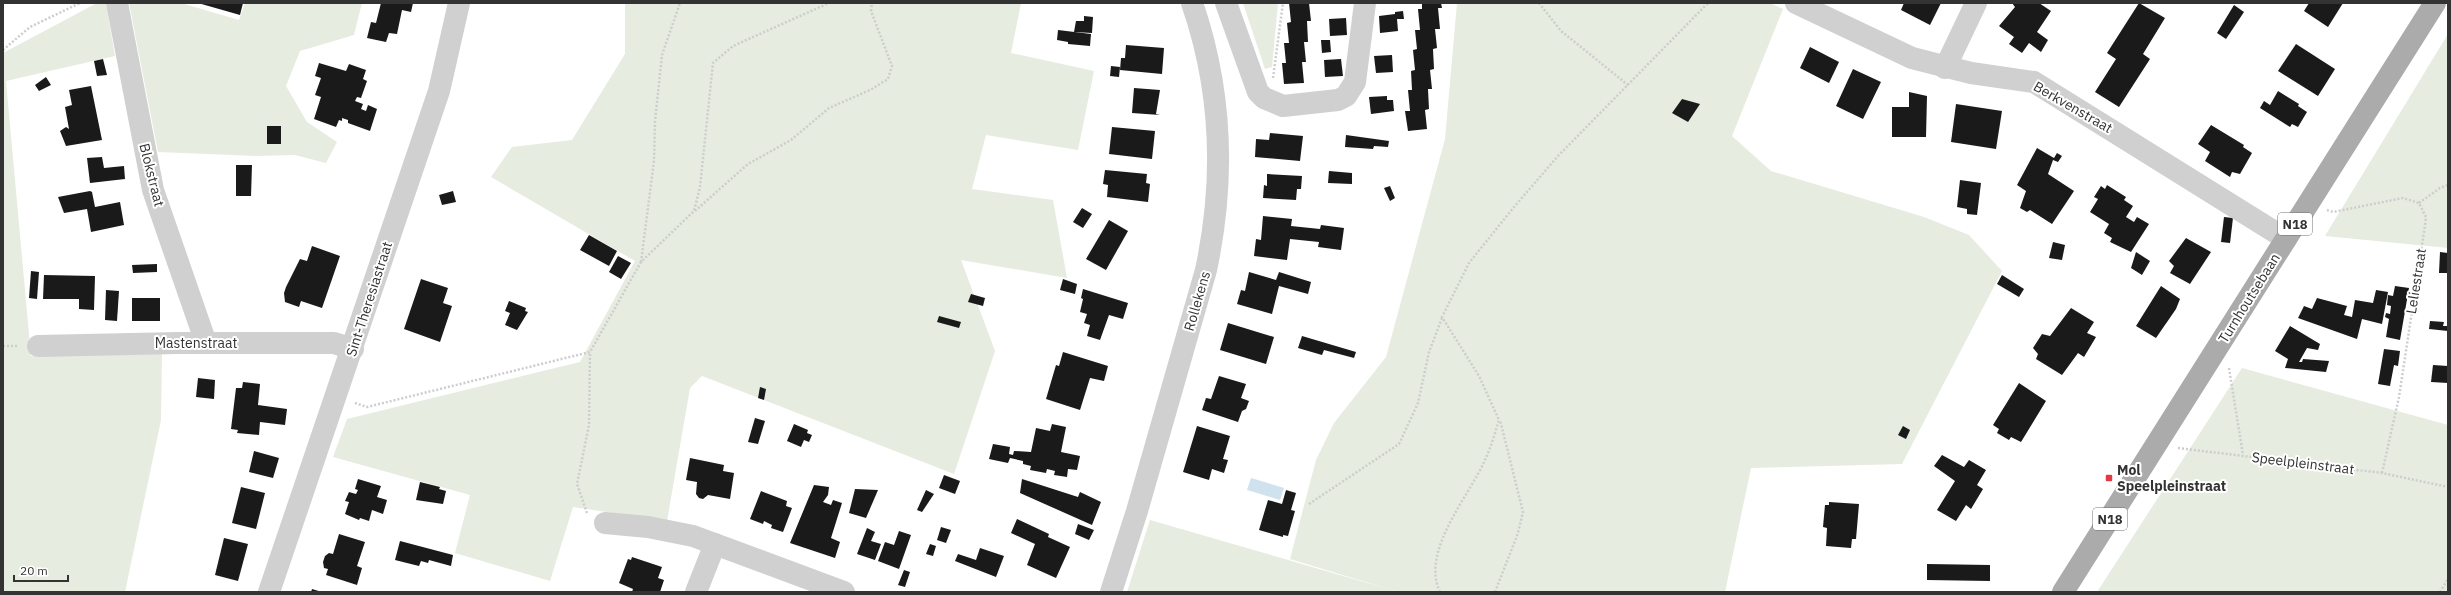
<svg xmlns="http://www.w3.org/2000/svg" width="2451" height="595" font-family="'IBM Plex Sans',sans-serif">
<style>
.green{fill:#e6ecdf}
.water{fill:#cfe2ee}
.building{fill:#1a1a1a}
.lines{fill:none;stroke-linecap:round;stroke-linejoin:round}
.path{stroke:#cdcdcd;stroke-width:2.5;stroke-dasharray:2 2;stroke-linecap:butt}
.minor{stroke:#d0d0d0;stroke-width:22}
.major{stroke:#ababab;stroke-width:22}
.poi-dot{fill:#e63946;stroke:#fff;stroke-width:1.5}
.labels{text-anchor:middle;stroke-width:4;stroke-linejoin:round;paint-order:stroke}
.shield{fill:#fff;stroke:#707070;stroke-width:1}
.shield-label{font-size:13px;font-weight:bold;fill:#333}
.street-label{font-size:14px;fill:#333;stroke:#fff}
.poi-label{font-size:14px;font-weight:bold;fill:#333;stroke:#fff;text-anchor:start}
</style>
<rect width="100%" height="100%" fill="#fff"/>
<g class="green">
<polygon points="97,3 106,3 115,56 6,81 31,356 162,351 161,420 125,592 3,592 3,53"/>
<polygon points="129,3 181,3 239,20 245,3 362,3 354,35 300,51 286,86 307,122 337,142 326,163 295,155 257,156 158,152"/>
<polygon points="625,3 1021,3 1011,53 1094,71 1078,150 986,135 972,189 1053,200 1067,278 961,260 995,351 954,474 702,376 690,388 667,521 573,507 550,581 455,553 470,495 333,457 347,419 580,362 635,261 491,177 512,147 572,140 625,54"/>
<polygon points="1243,3 1278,3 1272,67 1265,69"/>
<polygon points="1457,3 1770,3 1783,9 1732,136 1771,171 1924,217 1969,235 2002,271 1902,464 1751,468 1725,592 1127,592 1150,520 1395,591 1290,559 1316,460 1334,423 1386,357 1445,139"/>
<polygon points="2448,34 2448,248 2325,236"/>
<polygon points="2242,368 2448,425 2448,592 2097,592"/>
</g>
<polygon class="water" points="1251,478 1284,488 1280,500 1247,490"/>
<g class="building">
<polygon points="198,3 243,3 240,15"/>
<polygon points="381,3 413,3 411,12 402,10 397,34 389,33 386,42 367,38 371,22 376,23"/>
<polygon points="1289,3 1309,3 1311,21 1307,21 1308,42 1304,42 1306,62 1302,62 1304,83 1284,84 1282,63 1286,63 1284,43 1289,43 1287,23 1291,22"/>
<polygon points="1422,3 1441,3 1442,8 1438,8 1440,29 1435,29 1437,48 1433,49 1434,69 1430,70 1432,89 1428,89 1429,109 1425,110 1427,129 1408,131 1405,111 1410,111 1408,90 1412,90 1411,71 1415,70 1413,50 1417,49 1415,30 1420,30 1418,9 1422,9"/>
<polygon points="1904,3 1941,3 1930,25 1901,10"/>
<polygon points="2012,3 2039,3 2051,11 2037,32 2048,40 2041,52 2029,43 2022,53 2009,44 2014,37 1999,26 2015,7"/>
<polygon points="2139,3 2165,18 2143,54 2150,59 2119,107 2095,92 2116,59 2107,53"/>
<polygon points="2309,3 2343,3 2328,27 2304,11"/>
<polygon points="2234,5 2244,12 2226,39 2217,33"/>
<polygon points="1403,11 1404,19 1397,19 1398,31 1380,33 1379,16 1395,14 1395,12"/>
<polygon points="1084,16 1093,17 1092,33 1074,32 1076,21 1084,21"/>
<polygon points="1346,18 1347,35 1330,36 1329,19"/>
<polygon points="1058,30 1091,34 1090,46 1068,44 1068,42 1057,40"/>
<polygon points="1321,40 1330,40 1331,52 1322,53"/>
<polygon points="2296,44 2335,69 2318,96 2278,71"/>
<polygon points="1126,45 1164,48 1162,74 1120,70 1121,58 1125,58"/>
<polygon points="1810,47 1839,62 1829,83 1800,68"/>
<polygon points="1392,55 1393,72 1376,73 1374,56"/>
<polygon points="103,59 107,75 97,76 94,61"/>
<polygon points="1341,59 1343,76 1325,77 1324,60"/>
<polygon points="319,63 346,71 349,64 366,70 363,79 367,81 361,98 357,97 355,101 363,104 361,109 366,111 368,105 377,109 370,131 348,123 348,120 342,118 342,121 339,120 336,127 314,119 321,97 315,95 321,78 315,76"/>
<polygon points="1111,66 1120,67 1119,77 1110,76"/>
<polygon points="1853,69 1881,82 1863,119 1836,106"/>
<polygon points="46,77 51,85 39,91 35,85"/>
<polygon points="91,86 102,140 66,146 60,131 66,127 69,129 65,107 72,105 69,90"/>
<polygon points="1134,88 1160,90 1156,114 1160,115 1132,113"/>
<polygon points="2278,91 2299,104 2298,106 2307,112 2298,127 2292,124 2290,127 2260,108 2264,101 2270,105"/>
<polygon points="1909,92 1927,96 1926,137 1892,137 1892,107 1909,107"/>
<polygon points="1387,96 1387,100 1393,100 1394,111 1371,114 1369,97"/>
<polygon points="1682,99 1700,104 1688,122 1672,113"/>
<polygon points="1956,104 2002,111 1996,149 1951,142"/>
<polygon points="2211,125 2244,145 2243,147 2252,153 2240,174 2232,172 2230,177 2205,161 2210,152 2198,144"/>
<rect x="267" y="126" width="14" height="18"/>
<polygon points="1112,127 1155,131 1152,159 1109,154"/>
<polygon points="1270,133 1303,136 1300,161 1255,157 1256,139 1269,140"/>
<polygon points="1346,135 1389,141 1388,147 1374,146 1373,149 1345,147"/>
<polygon points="2037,148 2054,158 2057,153 2062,156 2058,162 2053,160 2048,174 2074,191 2052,224 2030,210 2027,212 2020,208 2026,191 2017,185"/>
<polygon points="102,157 104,168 124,166 125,179 90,183 87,158"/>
<polygon points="236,165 252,165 251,196 236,196"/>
<polygon points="1105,170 1147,174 1146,183 1150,184 1148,202 1107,197 1108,185 1103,184"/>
<polygon points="1329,171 1352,173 1352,184 1328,183"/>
<polygon points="1267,174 1302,176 1301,189 1297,189 1296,200 1263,198 1264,185 1267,186"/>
<polygon points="1960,180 1981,183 1977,215 1967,214 1967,209 1957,207"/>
<polygon points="2107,185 2126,197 2124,200 2133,206 2126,217 2134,222 2137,217 2149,224 2131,252 2110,242 2112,238 2104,233 2109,224 2090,212 2098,199 2094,197 2101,186 2105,189"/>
<polygon points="1390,186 1395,198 1390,201 1384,188"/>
<polygon points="90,191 92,192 95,207 120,202 124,225 91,232 87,209 64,213 58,197"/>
<polygon points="453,191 456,202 442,205 439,195"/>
<polygon points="1082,208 1092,214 1083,228 1073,222"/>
<polygon points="1263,216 1292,219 1291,226 1320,229 1321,225 1344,228 1341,250 1318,247 1319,242 1290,239 1287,260 1254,256 1256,239 1261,240"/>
<polygon points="2224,217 2233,218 2230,243 2221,242"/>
<polygon points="1109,220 1128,231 1106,270 1086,259"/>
<polygon points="589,235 617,251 609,266 580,250"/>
<polygon points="2186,238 2211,252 2190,284 2170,273 2174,266 2169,261"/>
<polygon points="2053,242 2065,245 2062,260 2049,258"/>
<polygon points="312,246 340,256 322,308 301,301 299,307 285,302 284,293 286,287 300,259 307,261"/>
<polygon points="2136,252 2150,261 2142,275 2131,268"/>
<polygon points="2440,252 2448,253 2448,273 2439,273"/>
<polygon points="618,256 631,263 621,279 609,272"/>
<polygon points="157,264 157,272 133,273 132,265"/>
<polygon points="31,271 39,272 37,299 29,298"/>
<polygon points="1249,272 1276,280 1279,272 1311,282 1308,294 1279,286 1272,314 1237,304 1241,290 1245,291"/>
<polygon points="44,275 95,276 94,310 79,309 79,299 43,299"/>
<polygon points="2002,275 2024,289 2019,297 1997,284"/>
<polygon points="421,279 448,288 443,303 452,306 440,342 404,329"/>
<polygon points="1063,279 1077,284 1075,294 1060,290"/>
<polygon points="2161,286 2180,299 2176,309 2156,338 2136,326"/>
<polygon points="2395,286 2409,288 2400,340 2386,337 2389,319 2385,317 2386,313 2390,314 2391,306 2387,305 2388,295 2393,296"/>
<polygon points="1083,289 1128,303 1123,319 1109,315 1100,340 1087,336 1090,325 1084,323 1087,314 1080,312 1083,299 1081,298"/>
<polygon points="106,290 119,291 117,321 105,320"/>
<polygon points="2376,290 2388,292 2382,324 2362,319 2357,339 2298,318 2304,306 2312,309 2317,298 2347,306 2344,315 2352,317 2355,300 2373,303"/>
<polygon points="971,294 985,298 983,306 968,302"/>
<rect x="132" y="298" width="28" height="23"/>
<polygon points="509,301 526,308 525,311 528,312 517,330 505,325 510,313 505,311"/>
<polygon points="2071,308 2094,322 2087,333 2096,337 2084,357 2078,353 2062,375 2036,359 2038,354 2033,348 2042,334 2050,336"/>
<polygon points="939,316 961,322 959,328 937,322"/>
<polygon points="2430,321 2444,322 2443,326 2448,326 2448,331 2429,329"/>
<polygon points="1228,323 1274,337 1266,364 1220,350"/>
<polygon points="2290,326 2320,344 2318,350 2307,348 2299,362 2302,362 2303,359 2329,361 2326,372 2285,368 2288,359 2275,351"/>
<polygon points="1302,336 1356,352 1354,358 1324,350 1322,355 1298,348"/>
<polygon points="2384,349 2400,351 2398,366 2394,365 2390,386 2378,384"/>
<polygon points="1063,352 1108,366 1104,381 1090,378 1080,410 1046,399 1056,365 1059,366"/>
<polygon points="2433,365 2448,366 2448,383 2431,382"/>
<polygon points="1219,376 1246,384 1241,398 1249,401 1246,409 1242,411 1238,422 1202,410 1206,398 1211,399"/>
<polygon points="198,378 215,380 214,399 196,397"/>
<polygon points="243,382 260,384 258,405 287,409 285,425 260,422 259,435 237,433 238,430 231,429 236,388 242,388"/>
<polygon points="2019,383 2046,401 2021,442 2011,437 2009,440 1997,433 1999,429 1993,425"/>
<polygon points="760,387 766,389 764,400 758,398"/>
<polygon points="755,418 765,421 758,444 748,442"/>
<polygon points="794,424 808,430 807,433 812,435 809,442 804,440 801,447 787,441"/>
<polygon points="1052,424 1066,427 1061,452 1080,456 1077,470 1068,469 1067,477 1054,475 1055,471 1047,469 1046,473 1030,470 1031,466 1023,464 1023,461 1010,458 1008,463 989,459 993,444 1010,447 1009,454 1013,455 1014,451 1031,452 1036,428 1050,431"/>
<polygon points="1197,426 1230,436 1223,459 1228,460 1224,473 1212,469 1209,480 1183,472"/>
<polygon points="1903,426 1910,430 1906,439 1898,435"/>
<polygon points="254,451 279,458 273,478 249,472"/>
<polygon points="1942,455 1964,467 1969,460 1986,470 1977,485 1983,489 1971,509 1966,505 1956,521 1937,510 1955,481 1934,466"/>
<polygon points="690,458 724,465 723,471 734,473 730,499 708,495 703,499 699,498 696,494 697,482 686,480"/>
<polygon points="944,475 960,481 955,494 939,488"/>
<polygon points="358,479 381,486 377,497 387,500 383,514 372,510 369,521 360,518 359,520 345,514 349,502 345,501 349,492 356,494 358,490 355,489"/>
<polygon points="1022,479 1078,497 1080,492 1101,502 1092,525 1020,493"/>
<polygon points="420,482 440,487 439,489 446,491 443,504 416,500"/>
<polygon points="814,485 829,487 828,495 823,502 831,505 833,500 842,503 831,538 840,542 835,558 790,543"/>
<polygon points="241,487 265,493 256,529 232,523"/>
<polygon points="855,489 878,490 866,518 849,513"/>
<polygon points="926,490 934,494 922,512 917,510"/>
<polygon points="1286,490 1296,493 1291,510 1295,511 1288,536 1283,535 1283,537 1259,530 1268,500 1282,504"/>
<polygon points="761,491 787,501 786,506 792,508 783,532 771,528 772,525 764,521 763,524 750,519"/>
<polygon points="1829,502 1859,504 1856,539 1852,539 1851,548 1826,546 1827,528 1823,527 1825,505 1829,505"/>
<polygon points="1017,519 1049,534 1048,537 1070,547 1056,578 1027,565 1035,544 1011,533"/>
<polygon points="1078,524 1094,530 1089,540 1075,534"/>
<polygon points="941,527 951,530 946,543 937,540"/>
<polygon points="867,528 875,532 871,541 881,544 875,560 857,554"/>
<polygon points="899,531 911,535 899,569 878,561 885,542 894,545"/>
<polygon points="339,534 365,542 357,566 362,568 357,585 326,575 328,569 324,568 323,562 325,556 329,553 333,554"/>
<polygon points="224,538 248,544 238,581 215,575"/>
<polygon points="400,541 453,555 451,566 429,560 428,563 421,561 419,566 395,560"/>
<polygon points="930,544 936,546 933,556 926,554"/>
<polygon points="980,548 1004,556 996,577 955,561 958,554 976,560"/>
<polygon points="632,557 662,567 658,578 664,580 660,592 632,592 633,589 619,583 628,559 631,560"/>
<polygon points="1927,564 1990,565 1990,581 1927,580"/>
<polygon points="904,570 910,572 905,587 898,585"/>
<polygon points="312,589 322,592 311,592"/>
</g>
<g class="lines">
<g class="path">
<polyline points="1539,3 1561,31 1628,85"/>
<polyline points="3,50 30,27 80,3"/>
<polyline points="1273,78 1283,3"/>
<polyline points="2419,203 2440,188 2448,185"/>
<polyline points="2327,210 2333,212 2403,198 2419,203"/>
<polyline points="695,211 748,164 791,140 829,108 870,90 888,79 892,66 871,11 872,3"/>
<polyline points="641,262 654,161 655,121 662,55 680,3"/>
<polyline points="3,346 18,346"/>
<polyline points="2229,368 2243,455"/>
<polyline points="355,403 367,407 590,352 641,262 694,211 700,187 713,63 733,46 829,3"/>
<polyline points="2178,448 2382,473 2448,487"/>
<polyline points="2382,473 2399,397 2424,232 2426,217 2419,203"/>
<polyline points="1309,504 1399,444 1418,403 1429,352 1442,318"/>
<polyline points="587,513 577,484 589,425 590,352"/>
<path d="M1440,592c-20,-41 30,-97 45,-132 6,-13 10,-27 14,-40l-20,-44 -37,-59 27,-54 45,-56 44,-51 150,-153"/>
<polyline points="1495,592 1518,533 1523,512 1500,420"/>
<polyline points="2440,592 2448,579"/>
</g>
<g class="minor">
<polyline points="117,3 153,190 206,343"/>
<polyline points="1226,3 1258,92 1264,98 1283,106 1338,100 1346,96 1355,82 1365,3"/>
<polyline points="1796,3 1912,58 1971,73 2034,82 2286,239"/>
<polyline points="1945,68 1976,3"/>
<polyline points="38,346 178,343 334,343 353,349"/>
<polyline points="605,523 648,527 693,536 844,592"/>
<polyline points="269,592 439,91 459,3"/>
<polyline points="696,592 715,544"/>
<path d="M1111,592l26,-81 69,-241c19,-89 16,-180 -14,-267"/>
</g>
<polyline class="major" points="2063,592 2435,3"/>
</g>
<rect class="poi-dot" x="2105" y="474" width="8" height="8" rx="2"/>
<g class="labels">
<g class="shield">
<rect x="2278" y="213" width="34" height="22" rx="3"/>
<rect x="2093" y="508" width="34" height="22" rx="3"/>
</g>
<g class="shield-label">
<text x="2295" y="229">N18</text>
<text x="2110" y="524">N18</text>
</g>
<g class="street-label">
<text transform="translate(2073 107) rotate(30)" y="5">Berkvenstraat</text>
<text transform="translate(152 175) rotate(76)" y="5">Blokstraat</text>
<text transform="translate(2416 281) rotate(-81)" y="5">Leliestraat</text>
<text transform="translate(2249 298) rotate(-58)" y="5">Turnhoutsebaan</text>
<text transform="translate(369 299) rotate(-72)" y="5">Sint-Theresiastraat</text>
<text transform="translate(1197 301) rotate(-74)" y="5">Rollekens</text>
<text x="196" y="348">Mastenstraat</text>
<text transform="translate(2303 463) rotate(7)" y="5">Speelpleinstraat</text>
</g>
<g class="poi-label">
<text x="2117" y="475">Mol<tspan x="2117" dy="16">Speelpleinstraat</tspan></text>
</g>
</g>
<rect width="2451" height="595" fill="none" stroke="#333333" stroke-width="8"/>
<path d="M14 575v6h54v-6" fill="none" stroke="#333333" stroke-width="2"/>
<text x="20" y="575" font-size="12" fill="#333333" stroke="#ffffff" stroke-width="3" paint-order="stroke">20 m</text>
</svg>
